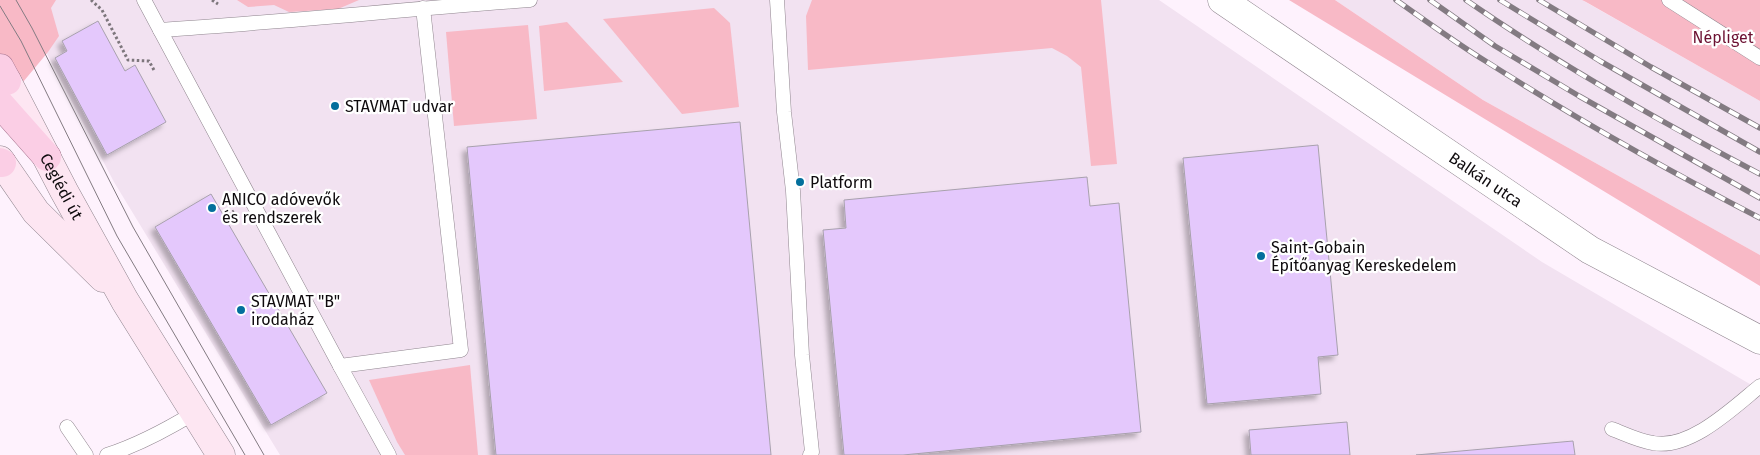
<svg xmlns="http://www.w3.org/2000/svg" width="1760" height="455" font-family="'Fira Sans',sans-serif">
<style>
.built{fill:#f2e2f1}
.green{fill:#f8b9c6}
.building{fill:#e4c8fc;stroke:#a8a1ad;filter:url(#shadow)}
.lines{fill:none;stroke-linecap:round;stroke-linejoin:round}
.lane-casing{stroke:#8f858e;stroke-width:15}
.street-casing{stroke:#8f858e;stroke-width:29}
.secondary-casing{stroke:#8f858e;stroke-width:29}
.primary-casing{stroke:#a6748e;stroke-width:29}
.path{stroke:#7d767c;stroke-width:3;stroke-dasharray:2.5 2.5;stroke-linecap:butt}
.lane{stroke:#fff;stroke-width:14}
.street{stroke:#fff;stroke-width:28}
.secondary{stroke:#fde6f2;stroke-width:28}
.primary{stroke:#fbcee5;stroke-width:28}
.tram{stroke:#837b82;stroke-width:1}
.rail-casing{stroke:#837b82;stroke-width:5.5}
.rail{stroke:#fff;stroke-width:4;stroke-dasharray:11;stroke-linecap:butt}
.poi-dot{fill:#036f9c;stroke:#fff;stroke-width:2}
.labels{text-anchor:middle;stroke-width:4.5;stroke-linejoin:round;paint-order:stroke}
.park-label{font-size:16px;fill:#6c1132;stroke:#fff}
.poi-label{font-size:16px;fill:#0e0a0d;stroke:#fff;text-anchor:start}
.street-label{font-size:16px;fill:#0e0a0d;stroke:#fff}
</style>
<defs>
<filter id="shadow"><feDropShadow dx="-4.5" dy="4.5" stdDeviation="2.5" flood-color="#0004"/></filter>
</defs>
<rect width="100%" height="100%" fill="#fef2fd"/>
<g class="built">
<polygon points="49,0 1159,0 1542,262 1760,390 1760,455 280,455 114,182 34,29"/>
<polygon points="1335,0 1582,0 1760,101 1760,255 1483,100"/>
</g>
<g class="green">
<polygon points="0,0 56,0 51,8 59,36 48,52 18,88 0,54"/>
<polygon points="237,0 359,0 338,9 289,12 274,5 248,7"/>
<polygon points="812,0 1101,0 1117,164 1091,166 1081,67 1067,56 1052,48 808,70 806,16"/>
<polygon points="1289,0 1335,0 1483,100 1760,255 1760,286"/>
<polygon points="1582,0 1760,0 1760,101 1586,2"/>
<polygon points="714,8 730,23 739,107 682,114 603,19"/>
<polygon points="567,22 623,82 544,91 539,26"/>
<polygon points="528,25 537,119 454,126 446,32"/>
<polygon points="470,365 478,455 405,455 397,442 369,380"/>
</g>
<g class="building">
<polygon points="98,21 125,71 135,65 166,122 107,155 55,58 67,51 62,41"/>
<polygon points="740,122 771,455 496,455 467,147"/>
<polygon points="1318,145 1338,355 1318,357 1321,394 1207,404 1183,158"/>
<polygon points="1087,177 1090,206 1119,203 1141,432 903,455 844,455 823,230 846,228 844,200"/>
<polygon points="211,194 327,393 271,425 155,227"/>
<polygon points="1347,422 1350,455 1251,455 1249,430"/>
<polygon points="1573,441 1575,455 1416,455"/>
</g>
<g class="lines">
<g class="lane-casing">
<g id="lane">
<path d="M144,0l16,30c124,-8 247,-21 370,-30"/>
<polyline points="777,0 784,112 793,191 802,355 812,452 810,455"/>
<polyline points="1669,0 1760,58"/>
<polyline points="160,30 340,366 461,350 423,8"/>
<polyline points="340,366 389,455"/>
<polyline points="67,427 86,455"/>
<path d="M1612,429c13,5 27,12 41,14 37,7 80,-35 107,-57"/>
<path d="M107,455c31,-10 59,-25 87,-42"/>
</g>
</g>
<g class="street-casing">
<g id="street">
<path id="s1" d="M1222,0l368,250 170,90"/>
</g>
</g>
<g class="secondary-casing">
<g id="secondary">
<path id="s2" d="M0,72l7,9 57,110 61,110 96,154"/>
<polyline points="0,160 36,212 103,278"/>
</g>
</g>
<g class="primary-casing">
<g id="primary">
<polyline points="0,68 7,81"/>
<polyline points="0,104 47,157"/>
<polyline points="0,162 2,163"/>
</g>
</g>
<g class="path">
<polyline points="91,0 102,10 128,60 149,61 155,72"/>
<polyline points="212,0 218,4"/>
<polyline points="224,217 234,211"/>
</g>
<use href="#lane" class="lane"/>
<use href="#street" class="street"/>
<use href="#secondary" class="secondary"/>
<use href="#primary" class="primary"/>
<g class="tram">
<polyline points="16,0 32,28 133,227 264,455"/>
<polyline points="0,6 21,41 117,236 245,455"/>
</g>
<g class="rail-casing">
<g id="rail">
<path d="M1396,0c30,21 60,43 91,62 88,56 180,108 273,156"/>
<polyline points="1430,0 1495,46 1579,96 1760,198"/>
<path d="M1466,0c94,65 193,121 294,174"/>
<polyline points="1500,0 1600,61 1760,152"/>
<polyline points="1539,0 1651,67 1760,128"/>
</g>
</g>
<use href="#rail" class="rail"/>
</g>
<g class="poi-dot">
<circle cx="335" cy="106" r="5"/>
<circle cx="800" cy="182" r="5"/>
<circle cx="212" cy="208" r="5"/>
<circle cx="1261" cy="256" r="5"/>
<circle cx="241" cy="310" r="5"/>
</g>
<g class="labels">
<g class="park-label">
<text x="1723" y="43">Népliget</text>
</g>
<g class="poi-label">
<text x="345" y="112">STAVMAT udvar</text>
<text x="810" y="188">Platform</text>
<text x="222" y="205">ANICO adóvevők<tspan x="222" dy="18">és rendszerek</tspan></text>
<text x="1271" y="253">Saint-Gobain<tspan x="1271" dy="18">Építőanyag Kereskedelem</tspan></text>
<text x="251" y="307">STAVMAT "B"<tspan x="251" dy="18">irodaház</tspan></text>
</g>
<g class="street-label">
<text dy="6" stroke="none"><textPath href="#s1" startOffset="319">Balkán utca</textPath></text>
<text dy="6" stroke="none"><textPath href="#s2" startOffset="130">Ceglédi út</textPath></text>
</g>
</g>
</svg>
